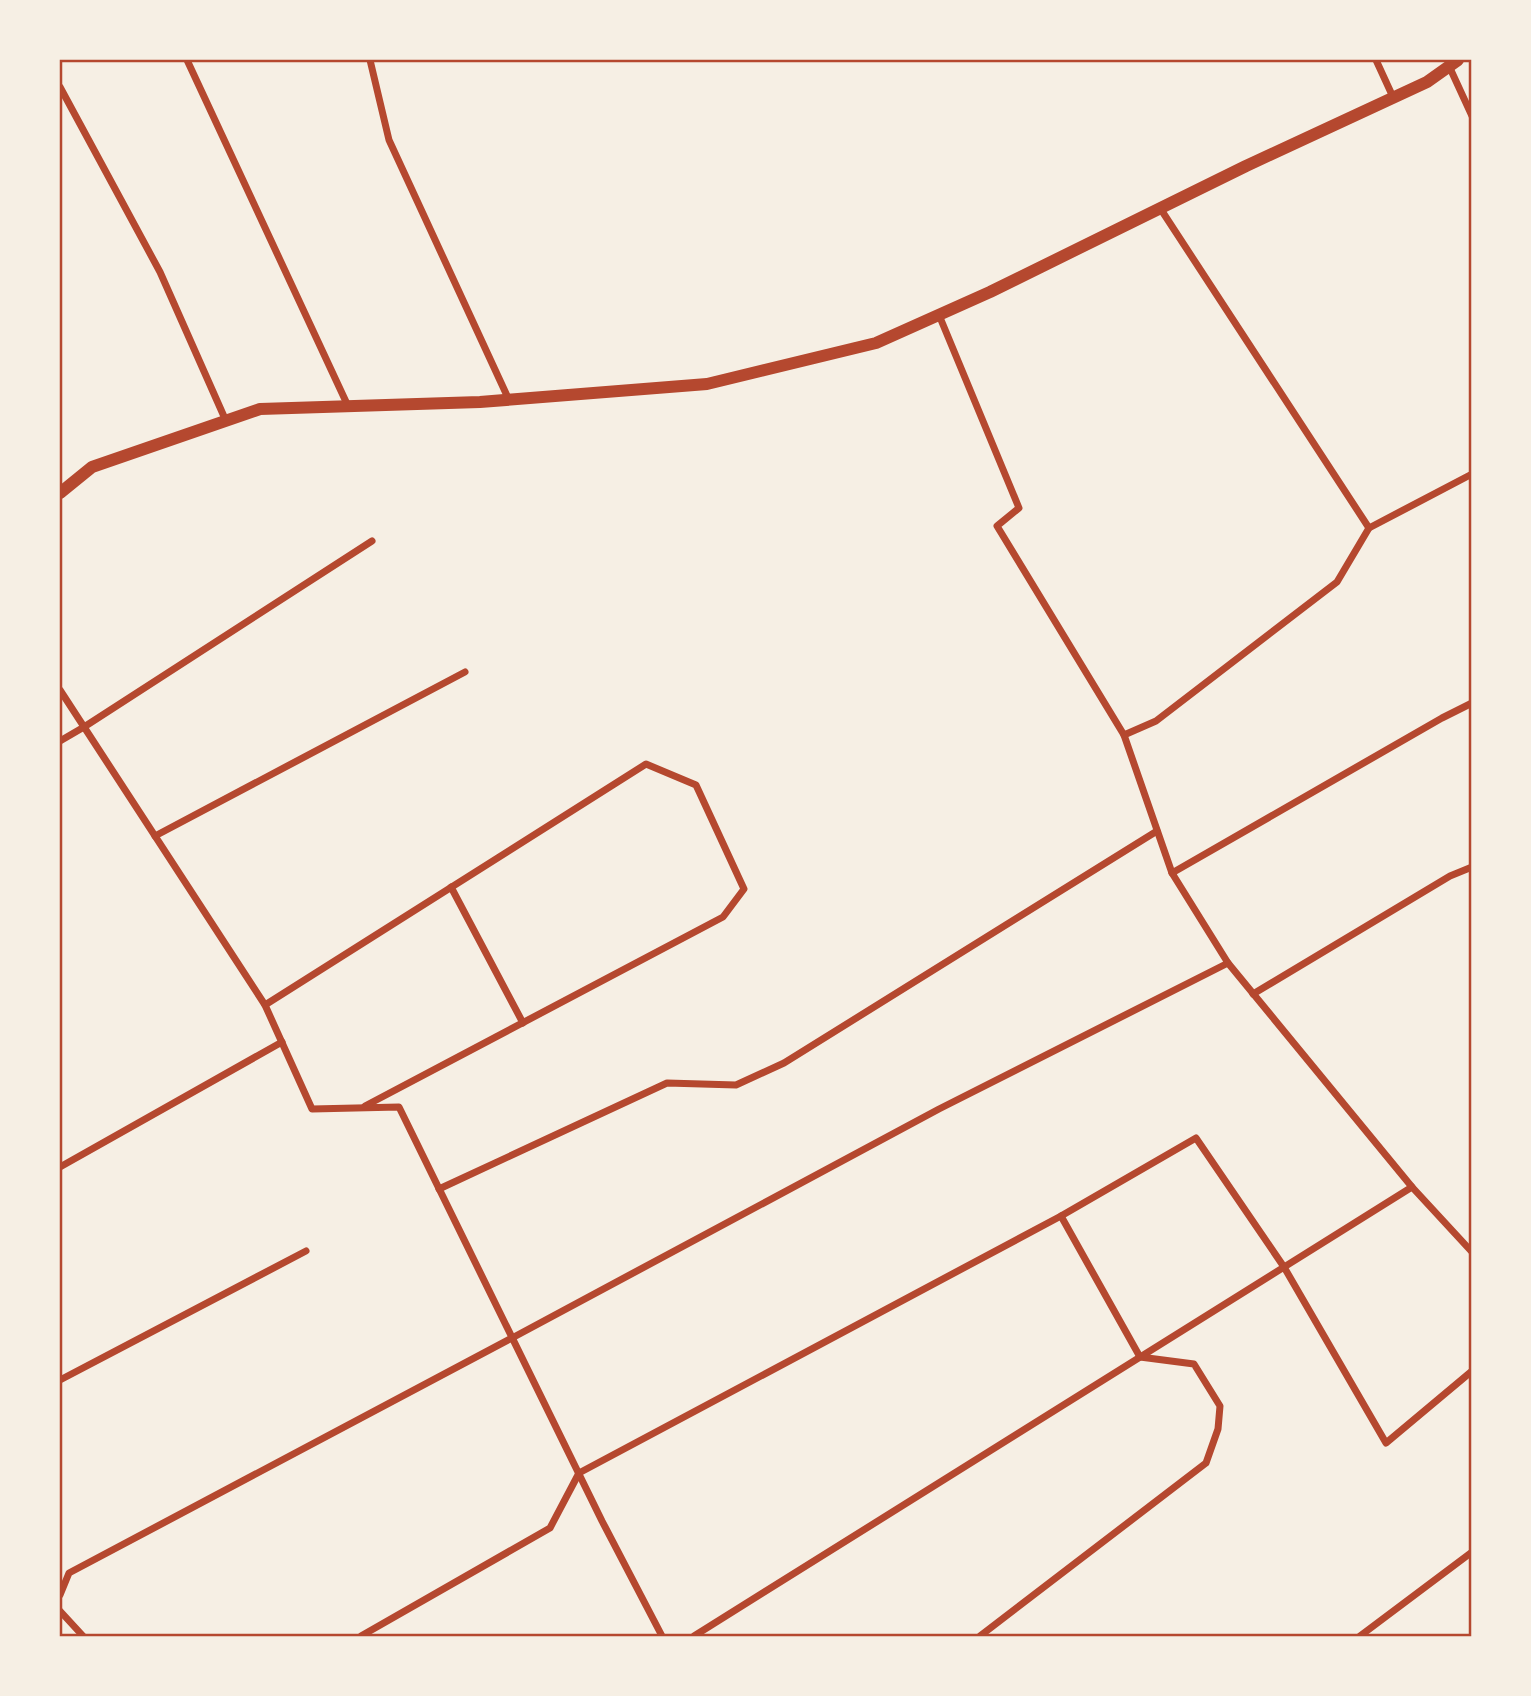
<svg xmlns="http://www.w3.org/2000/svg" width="1531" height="1696" font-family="Montserrat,sans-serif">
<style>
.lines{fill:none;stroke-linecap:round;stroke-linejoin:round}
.minor{stroke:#b5482f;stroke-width:7}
.tertiary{stroke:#b5482f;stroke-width:12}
.neatline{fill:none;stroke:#b5482f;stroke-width:2.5}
</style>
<rect width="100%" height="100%" fill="#f6efe4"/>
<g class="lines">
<g class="minor">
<polyline points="187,60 348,406"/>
<polyline points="370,60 389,140 509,400"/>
<polyline points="1376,60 1393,97"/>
<polyline points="1449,66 1472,116"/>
<polyline points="60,87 160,272 226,421"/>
<polyline points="1160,208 1369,528"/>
<polyline points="939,315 1019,508 997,526 1124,735 1156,721 1337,582 1369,528 1472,474"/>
<polyline points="60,690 265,1005 312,1109 399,1107 602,1521 662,1636"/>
<polyline points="1124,735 1172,873"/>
<polyline points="60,741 84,727 372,541"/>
<polyline points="155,836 465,672"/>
<polyline points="451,887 523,1023"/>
<polyline points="1253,994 1450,876 1472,867"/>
<polyline points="265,1005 646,764 696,785 744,889 723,917 365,1106"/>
<polyline points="60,1167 282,1042"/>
<polyline points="1412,1187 1472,1252"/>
<polyline points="439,1189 667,1083 736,1085 784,1063 1157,831"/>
<polyline points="60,1380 306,1251"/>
<polyline points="60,1595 69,1573 512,1338 939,1109 1228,963 1172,873 1442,718 1472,703"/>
<polyline points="60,1611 83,1636"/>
<polyline points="361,1636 550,1528 579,1473 1061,1216 1196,1138 1284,1267 1386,1443 1472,1371"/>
<polyline points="694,1636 1412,1187 1228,963"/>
<polyline points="980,1636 1206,1463 1218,1429 1220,1406 1194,1364 1140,1357 1061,1216"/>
<polyline points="1360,1636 1472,1552"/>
</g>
<polyline class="tertiary" points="60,493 92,467 260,409 480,402 707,384 876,343 990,292 1246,166 1427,82 1458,60"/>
</g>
<rect width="1531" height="1696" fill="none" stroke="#f6efe4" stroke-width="122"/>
<rect x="61" y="61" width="1409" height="1574" class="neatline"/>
</svg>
